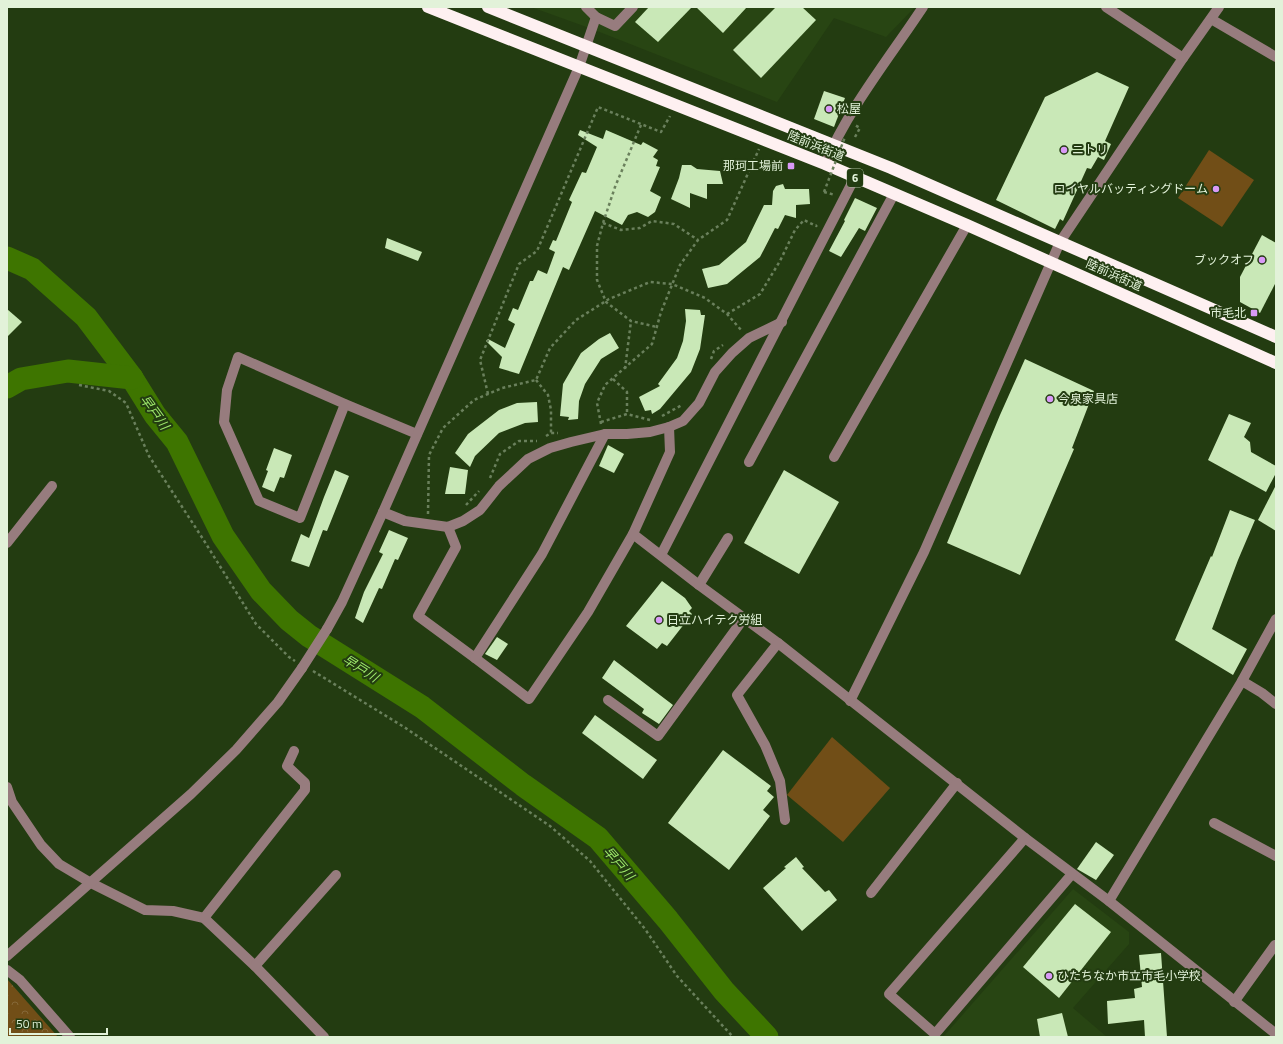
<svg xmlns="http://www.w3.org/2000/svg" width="1283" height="1044" font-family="'Titillium Web','Noto Sans JP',sans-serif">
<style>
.built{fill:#284513}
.forest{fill:url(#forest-crowns)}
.pitch{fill:#714e17}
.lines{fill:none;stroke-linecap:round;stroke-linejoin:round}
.river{stroke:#3e7500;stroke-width:23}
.building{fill:#c9e8b7}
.path{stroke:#6a805c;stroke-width:2.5;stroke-dasharray:3 3;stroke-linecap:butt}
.minor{stroke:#977c7e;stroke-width:10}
.highway{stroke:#fef0f1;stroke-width:12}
.path-bridge{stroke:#6a805c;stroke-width:2.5;stroke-dasharray:3 3;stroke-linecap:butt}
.minor-bridge{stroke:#977c7e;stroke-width:10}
.poi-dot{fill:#d99af7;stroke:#233c11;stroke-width:1.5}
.labels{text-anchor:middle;stroke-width:4;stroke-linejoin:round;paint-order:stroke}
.shield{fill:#233c11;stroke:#a9bb9d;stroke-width:1}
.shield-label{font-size:11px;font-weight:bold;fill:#e2f2d9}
.poi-label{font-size:12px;fill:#e2f2d9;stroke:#233c11;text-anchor:start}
.street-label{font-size:12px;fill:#e2f2d9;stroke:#233c11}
.water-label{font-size:13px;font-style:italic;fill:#9fea6c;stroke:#233c11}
</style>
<defs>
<pattern id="forest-crowns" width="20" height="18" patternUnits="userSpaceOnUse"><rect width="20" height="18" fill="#714e17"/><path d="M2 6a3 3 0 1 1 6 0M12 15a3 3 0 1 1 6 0" fill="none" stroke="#856838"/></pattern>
</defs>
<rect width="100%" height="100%" fill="#233c11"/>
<g class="built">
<polygon points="531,7 915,7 886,37 834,18 777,102 592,29"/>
<polygon points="1073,889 1129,932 1129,944 1073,1008 1107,1037 943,1037"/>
</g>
<polygon class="forest" points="7,979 58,1037 7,1037"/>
<g class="pitch">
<polygon points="1209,150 1254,180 1222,227 1178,198"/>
<polygon points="832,737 890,788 843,842 787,795"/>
</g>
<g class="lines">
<g class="river">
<polyline points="7,258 32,269 86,317 132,378 155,415 177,442 223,536 261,591 289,620 309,636 422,707 523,785 598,838 668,920 724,991 767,1037"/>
<polyline points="7,387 21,379 68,371 132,378"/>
</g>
</g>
<g class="building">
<polygon points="649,7 692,7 658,42 635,22"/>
<polygon points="696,7 747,7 723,33"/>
<polygon points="776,7 802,7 816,20 761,78 733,50"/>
<polygon points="1097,72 1129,87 1105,141 1111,144 1104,160 1098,157 1091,169 1087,168 1063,221 1060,219 1055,229 996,200 1045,97"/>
<polygon points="824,91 845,98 834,127 814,119"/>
<polygon points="580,130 603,139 606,130 641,145 643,142 658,150 653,157 658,160 656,166 660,167 650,191 661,197 655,212 648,217 637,212 628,215 622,225 595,211 569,270 563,267 519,374 499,368 502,357 486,341 488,339 505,348 515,324 508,320 513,308 518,310 530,281 533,281 538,270 547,274 555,252 549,249 553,240 556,241 572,202 569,200 582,172 586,173 597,147 578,135"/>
<polygon points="682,165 691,165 697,169 720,171 723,184 707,184 707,199 690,193 690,208 671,199 679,178"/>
<polygon points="783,184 785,189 809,189 810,204 796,205 796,218 785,215 778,229 775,228 760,257 727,284 708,288 702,269 719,265 746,242 764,205 772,205 773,191 776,186"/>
<polygon points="855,198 877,208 865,231 859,228 841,257 829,251 845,221 844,220"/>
<polygon points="1262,235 1276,243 1276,282 1260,313 1240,302 1240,277"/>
<polygon points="387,238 422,252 418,261 385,248"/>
<polygon points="7,309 22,322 7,337"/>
<polygon points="685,309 700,310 701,315 705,315 700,349 691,372 660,409 652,414 651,410 645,411 639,397 660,386 658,384 677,358 683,341 686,321"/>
<polygon points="610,333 619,348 601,359 585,384 579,401 578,419 568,420 569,417 560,416 563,384 581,353 599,339"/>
<polygon points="1025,359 1094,391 1072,448 1074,449 1020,575 947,543 1000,415"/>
<polygon points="537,402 538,422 525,423 499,433 475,456 470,467 455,453 468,434 499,410 517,403"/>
<polygon points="1229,414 1251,423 1244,437 1250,442 1251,452 1276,466 1276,473 1266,492 1208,460"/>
<polygon points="608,445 624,454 614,473 599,466"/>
<polygon points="274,448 292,455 284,478 280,477 274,492 262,487 268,471 266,470"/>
<polygon points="450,467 468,470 465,494 445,494"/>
<polygon points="335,470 349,476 327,531 323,530 309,567 291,561 301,534 309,538 324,497"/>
<polygon points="784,470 839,502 799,574 744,543"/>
<polygon points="1276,485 1276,531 1258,520"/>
<polygon points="1230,510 1255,520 1238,560 1212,629 1247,649 1233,675 1175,640 1211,556 1212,557"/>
<polygon points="389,530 408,538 398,560 395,559 382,589 379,588 363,623 355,618 364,592 383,554 379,552"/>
<polygon points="662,581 685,598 692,608 689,611 692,614 667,646 662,643 657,649 626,626"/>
<polygon points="497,637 508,644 497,660 485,654"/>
<polygon points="614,660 673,705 659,724 642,713 644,709 602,678"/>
<polygon points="595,715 657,760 643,779 582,733"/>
<polygon points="723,750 771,786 767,791 774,797 763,810 770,816 729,870 668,823"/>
<polygon points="1096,842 1114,855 1096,880 1077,869"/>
<polygon points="796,857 804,867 802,868 825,892 829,890 837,900 802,931 763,888 786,868 784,867"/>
<polygon points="1075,904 1111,932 1059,998 1023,967"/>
<polygon points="1161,953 1167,1037 1145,1037 1144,1020 1108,1024 1107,1001 1135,998 1134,989 1142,987 1139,955"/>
<polygon points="1062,1013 1068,1037 1040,1037 1037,1019"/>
</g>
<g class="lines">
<g class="path">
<polyline points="641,125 615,187 603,223 597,246 597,280 606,302 631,321 657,327"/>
<polyline points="855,137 860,128 855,125"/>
<polyline points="824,192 835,195"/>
<polyline points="603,223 621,230 640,228 652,221 674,224 698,240"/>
<polyline points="727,314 760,294 780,261 795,230 804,220 816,226 817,225"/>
<polyline points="711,359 714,351 723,345"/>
<polyline points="625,369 631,321"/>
<polyline points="613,379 627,392 627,414"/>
<polyline points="536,380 548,395 551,410 551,433"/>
<polyline points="79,385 109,391 126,403 149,456 203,539 256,624 289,657 295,661"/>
<polyline points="488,394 480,360 519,264 537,251 598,107 661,132 670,116"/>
<polyline points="662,416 682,405"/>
<polyline points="601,422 627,414 650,420"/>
<polyline points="601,424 597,403 605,385 652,344 661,312 680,265 698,240 727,220 759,149"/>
<polyline points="546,436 551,433 558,433"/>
<polyline points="490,478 500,454 519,441 537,441"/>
<polyline points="466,505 479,491"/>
<polyline points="428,514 429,455 443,428 474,400 502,388 536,380 550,348 576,320 609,299 650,282 672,284 705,298 727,314 742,331"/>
<polyline points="313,671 404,727 550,826 590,861 645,929 677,976 733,1037"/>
</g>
<g class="minor">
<polyline points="586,7 596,17 615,26 633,7"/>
<polyline points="1106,7 1183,58"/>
<polyline points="1211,19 1276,57"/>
<path d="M825,164c23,-55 65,-107 98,-157"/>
<polyline points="345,404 300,518 259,501 224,422 227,390 238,357 345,404 417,434"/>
<polyline points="834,457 967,225"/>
<polyline points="749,462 894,194"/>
<polyline points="383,512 405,521 448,527 463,521 480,510 499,486 528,459 550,448 571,442 605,434 627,434 650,432 669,427 683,421 699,403 715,372 732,353 749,338 782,322"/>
<polyline points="448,527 456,547 418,616 475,658 529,699 588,612 633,534 670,452 669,427"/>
<polyline points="633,534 699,585 778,643 1025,838 1109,901 1276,1034"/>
<polyline points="7,543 52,486"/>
<polyline points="661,555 855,177"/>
<polyline points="699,585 728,538"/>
<polyline points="327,629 342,602 383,512 579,67 596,17"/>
<polyline points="778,643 737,695 765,745 780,781 785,820"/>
<polyline points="475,658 542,554 605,434"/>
<polyline points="1242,681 1262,693 1276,704"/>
<polyline points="608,700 658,736 744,618"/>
<polyline points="850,701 924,552 1060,242 1183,58 1219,7"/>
<polyline points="7,787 12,802 41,845 59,864 91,883 145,910 173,911 204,918 255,966 324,1037"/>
<polyline points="1214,823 1276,856"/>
<polyline points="1025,838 889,994 935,1034 1072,874"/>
<polyline points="871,893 957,783"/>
<polyline points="1109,901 1242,681 1276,619"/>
<polyline points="204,918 305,790 305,783 287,766 294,751"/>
<polyline points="7,956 191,794 236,750 278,702 302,668"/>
<polyline points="255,966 336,875"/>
<polyline points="7,970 20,980 70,1037"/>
<polyline points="1234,1002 1275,945"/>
</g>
<g class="highway">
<polyline points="428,7 825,164 967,225 1276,363"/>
<polyline points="488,7 891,168 1276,337"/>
</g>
<polyline class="path-bridge" points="824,192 845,137"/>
<polyline class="minor-bridge" points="302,668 327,629"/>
</g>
<g class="poi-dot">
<circle cx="829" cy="109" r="4"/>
<circle cx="1064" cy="150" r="4"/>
<rect x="787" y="162" width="8" height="8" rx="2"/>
<circle cx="1216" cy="189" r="4"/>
<circle cx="1262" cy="260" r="4"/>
<rect x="1250" y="309" width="8" height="8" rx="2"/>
<circle cx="1050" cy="399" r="4"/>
<circle cx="659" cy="620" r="4"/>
<circle cx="1049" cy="976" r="4"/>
</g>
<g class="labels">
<rect class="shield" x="847" y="169" width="16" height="18" rx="3"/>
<g class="shield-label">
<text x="855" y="182">6</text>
</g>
<g class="poi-label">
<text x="837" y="113">松屋</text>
<text x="1072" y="154">ニトリ</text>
<text x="783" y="170" text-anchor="end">那珂工場前</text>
<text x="1208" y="193" text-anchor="end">ロイヤルバッティングドーム</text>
<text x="1254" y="264" text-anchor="end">ブックオフ</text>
<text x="1246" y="317" text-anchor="end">市毛北</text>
<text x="1058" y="403">今泉家具店</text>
<text x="667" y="624">日立ハイテク労組</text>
<text x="1057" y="980">ひたちなか市立市毛小学校</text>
</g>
<g class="street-label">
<text transform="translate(816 146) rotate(22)" y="4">陸前浜街道</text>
<text transform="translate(1114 275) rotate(24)" y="4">陸前浜街道</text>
</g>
<g class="water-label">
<text transform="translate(155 412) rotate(54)" y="5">早戸川</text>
<text transform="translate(361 668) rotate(32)" y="5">早戸川</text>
<text transform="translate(619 863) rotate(49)" y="5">早戸川</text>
</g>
</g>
<rect width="1283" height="1044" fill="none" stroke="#e2f2d9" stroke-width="16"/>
<path d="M10 1028v6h97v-6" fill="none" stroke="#e2f2d9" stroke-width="2"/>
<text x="16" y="1028" font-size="12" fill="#e2f2d9" stroke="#233c11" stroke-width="3" paint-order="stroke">50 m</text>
</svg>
